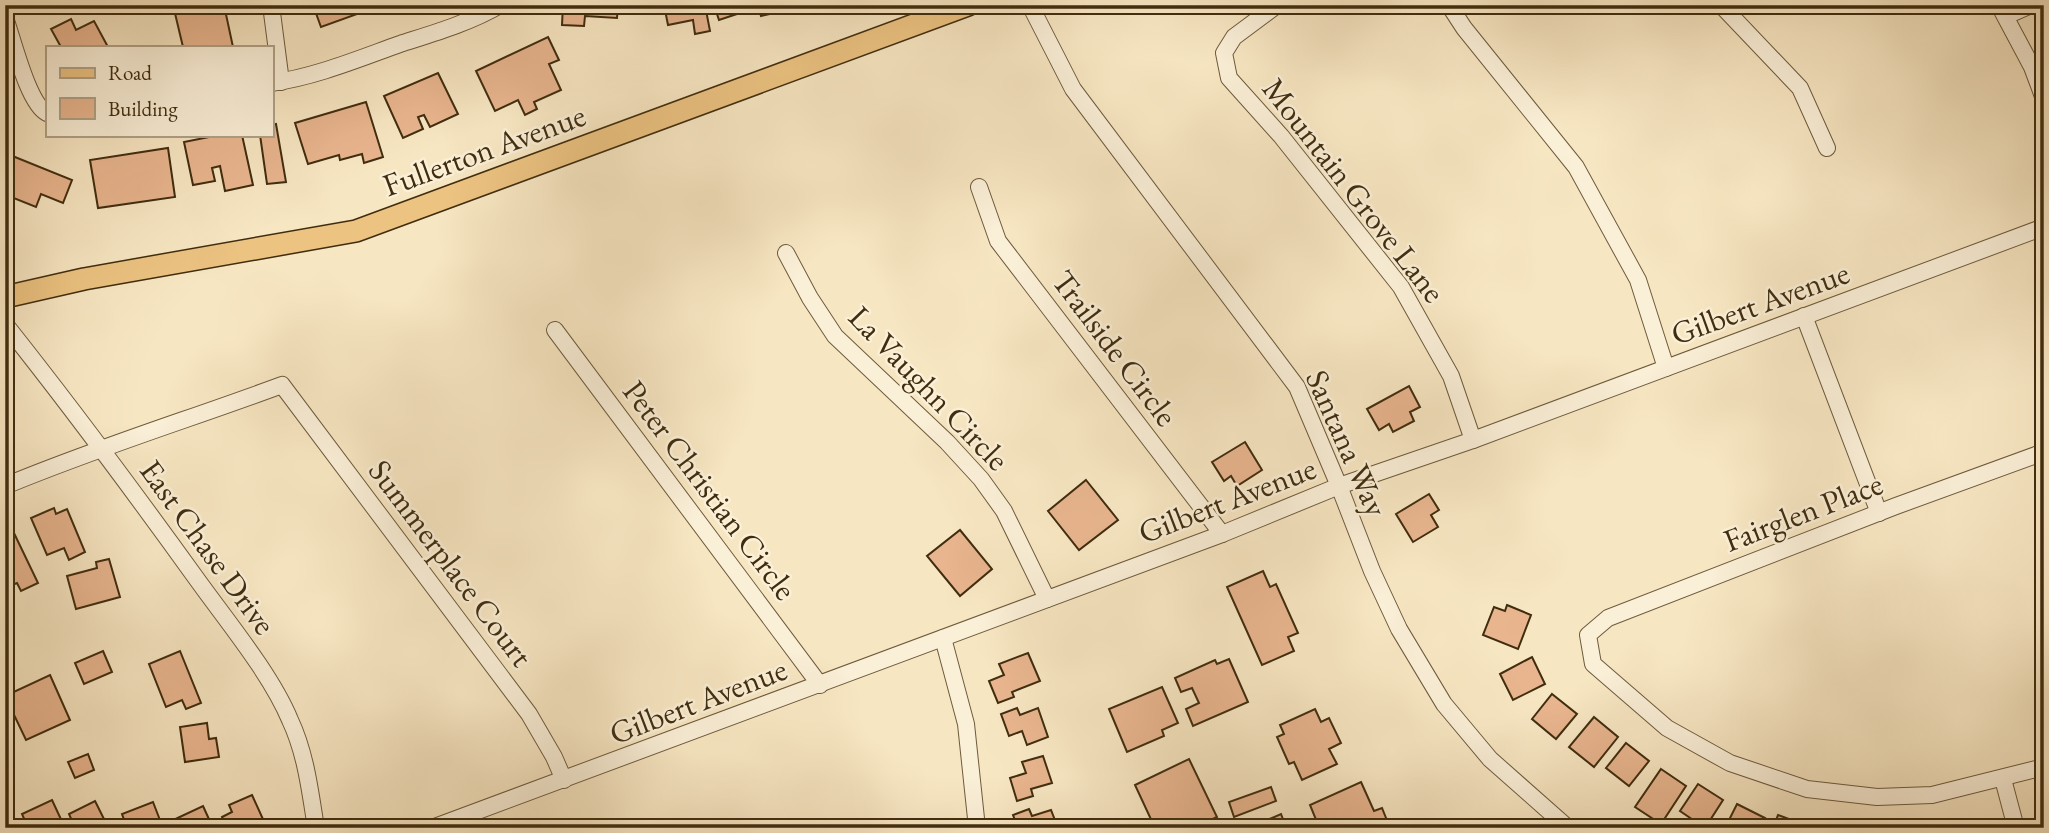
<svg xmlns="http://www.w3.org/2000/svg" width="2049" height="833" font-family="'EB Garamond',serif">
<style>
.building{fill:#e8b58e;stroke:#402d0f;stroke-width:2}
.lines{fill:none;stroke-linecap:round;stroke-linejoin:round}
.minor-casing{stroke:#6e5b3c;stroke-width:18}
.major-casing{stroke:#402d0f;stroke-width:24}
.minor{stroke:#faefd7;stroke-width:16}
.major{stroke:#ecc381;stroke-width:21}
.labels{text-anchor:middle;stroke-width:5;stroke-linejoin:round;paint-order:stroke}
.street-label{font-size:32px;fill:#402d0f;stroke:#faefd7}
</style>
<rect width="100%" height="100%" fill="#f7e6c2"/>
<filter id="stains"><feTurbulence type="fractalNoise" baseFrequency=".00286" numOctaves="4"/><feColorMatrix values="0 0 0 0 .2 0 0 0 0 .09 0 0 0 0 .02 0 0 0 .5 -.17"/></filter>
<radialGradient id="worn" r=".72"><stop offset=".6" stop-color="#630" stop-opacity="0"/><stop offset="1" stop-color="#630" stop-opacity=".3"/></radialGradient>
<g class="building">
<polygon points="173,5 224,5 233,47 183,47"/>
<polygon points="313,5 357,5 360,13 321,27"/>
<polygon points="563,5 618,5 617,18 585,16 584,26 562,25"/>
<polygon points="664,5 705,5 710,31 695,34 693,20 668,25"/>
<polygon points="714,5 748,5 749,10 719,20"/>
<polygon points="758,5 797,5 797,8 761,16"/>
<polygon points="71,19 76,30 94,21 108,47 61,47 51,29"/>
<polygon points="548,37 559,60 549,64 561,90 534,102 537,109 525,115 518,100 495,111 476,71"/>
<polygon points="438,73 458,114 430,127 424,115 418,117 423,129 403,138 384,96"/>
<polygon points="366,102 383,157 364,163 362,154 340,160 339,155 308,164 295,123"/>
<polygon points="276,124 286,182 267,184 260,135 271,135 271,125"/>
<polygon points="219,135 242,135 253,185 225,191 220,166 212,168 215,181 193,185 184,142"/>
<polygon points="168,148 175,197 98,208 90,160"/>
<polygon points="5,153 72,180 63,203 41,194 36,207 6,195 13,176 5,173"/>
<polygon points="1409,386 1420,407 1410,412 1414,421 1393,432 1389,424 1379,430 1367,409"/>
<polygon points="1245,442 1262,470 1237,486 1231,476 1224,481 1212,462"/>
<polygon points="1086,480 1118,520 1079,550 1048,511"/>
<polygon points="1429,494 1439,510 1431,515 1438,527 1413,542 1396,514"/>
<polygon points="54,508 56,514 67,509 85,552 69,560 64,548 47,555 31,518"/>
<polygon points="960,530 992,569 960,596 927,556"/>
<polygon points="13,531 38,583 21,591 17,583 5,588 5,535"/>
<polygon points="109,559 120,597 76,609 67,576 97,568 96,562"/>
<polygon points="1263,571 1270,587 1276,584 1298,633 1288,637 1294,651 1262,665 1227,587"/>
<polygon points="1507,605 1531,615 1518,649 1483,635 1494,607 1505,611"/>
<polygon points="103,651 112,672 84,684 75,663"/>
<polygon points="180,651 201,703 186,709 182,700 166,707 149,664"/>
<polygon points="1028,653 1040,681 1012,692 1014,697 998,703 989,681 1004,675 999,664"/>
<polygon points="1532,657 1545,684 1513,700 1500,674"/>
<polygon points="1229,659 1248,702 1193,726 1186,709 1199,703 1192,688 1181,692 1175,678 1215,660 1217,664"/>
<polygon points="50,675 70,720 26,740 5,696"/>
<polygon points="1162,687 1178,723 1162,730 1164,736 1127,752 1109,709"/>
<polygon points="1552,694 1577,714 1556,739 1532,719"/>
<polygon points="1017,708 1020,715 1038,708 1048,737 1027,745 1022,731 1009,736 1001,714"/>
<polygon points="1315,709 1321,722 1329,718 1341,743 1329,749 1337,764 1302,780 1294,762 1289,764 1277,737 1284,734 1280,725"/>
<polygon points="1594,717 1618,737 1594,767 1569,747"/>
<polygon points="207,723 209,739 216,738 219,757 185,762 180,727"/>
<polygon points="1626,743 1649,761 1629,786 1606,768"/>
<polygon points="88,754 94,770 75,778 68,762"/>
<polygon points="1043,756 1052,783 1031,789 1033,796 1017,801 1010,778 1026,773 1022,762"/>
<polygon points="1189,759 1217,817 1194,828 1155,828 1135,785"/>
<polygon points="1661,769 1686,786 1661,824 1635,807"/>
<polygon points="1361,782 1374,811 1382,808 1390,828 1310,828 1309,826 1317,822 1310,805"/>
<polygon points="1698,784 1723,800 1705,828 1680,811"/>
<polygon points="1271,787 1276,801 1234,817 1229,802"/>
<polygon points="252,795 267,828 227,828 222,817 232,812 229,805"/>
<polygon points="52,800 65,828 28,828 22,814"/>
<polygon points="95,801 107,825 102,828 75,828 69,814"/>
<polygon points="153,802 163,828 127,828 122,814"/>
<polygon points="1737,804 1765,818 1760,828 1725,828"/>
<polygon points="203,806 213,828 174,828 171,821"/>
<polygon points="1029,809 1032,816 1051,810 1058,828 1018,828 1013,815"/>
<polygon points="7,813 14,828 5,828 5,814"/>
<polygon points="1281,814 1286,827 1292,824 1294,828 1249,828"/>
<polygon points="1778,815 1808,826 1807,828 1773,828"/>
</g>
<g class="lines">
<g class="minor-casing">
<g id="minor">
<polyline points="271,5 281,82"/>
<polyline points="1030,5 1073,89 1297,387 1339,486 1372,571 1399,629 1444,704 1490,759 1568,828"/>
<polyline points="1277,5 1234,37 1224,53 1229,78 1281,136 1401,287 1451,376 1473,440"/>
<polyline points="1449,5 1464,28 1576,167 1638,280 1666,368"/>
<polyline points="1721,5 1800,88 1827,148"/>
<polyline points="1999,5 2032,67 2044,99"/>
<polyline points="2006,16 2031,5"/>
<path d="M5,18c8,21 23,86 42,95"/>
<path d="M271,83c44,-6 87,-24 129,-39 34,-11 69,-21 100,-39"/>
<polyline points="979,187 998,241 1222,534"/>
<polyline points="786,253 810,298 835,336 947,442 981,479 1004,511 1047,599"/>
<polyline points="1804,316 1879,513"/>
<path d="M5,324c66,83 129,168 191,254 30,42 75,96 94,142 16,34 20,71 26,108"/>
<polyline points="555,330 820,685"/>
<polyline points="2044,452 1896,506 1608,618 1588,635 1593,664 1667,728 1730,763 1807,789 1877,797 1932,795 2044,767"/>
<path d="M5,486c91,-38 185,-67 277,-101l247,329 25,43 10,23"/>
<polyline points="943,638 966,724 977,828"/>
<polyline points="2003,779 2016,828"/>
<polyline points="432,828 1222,534 1339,486 1473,440 2044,227"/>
</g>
</g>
<g class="major-casing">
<polyline id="major" points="5,297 84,279 356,231 968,5"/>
</g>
<use href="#minor" class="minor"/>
<use href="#major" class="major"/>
</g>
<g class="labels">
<g class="street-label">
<text transform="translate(484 150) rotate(-20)" y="11">Fullerton Avenue</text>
<text transform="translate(1354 190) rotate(52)" y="11">Mountain Grove Lane</text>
<text transform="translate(1760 303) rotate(-20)" y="11">Gilbert Avenue</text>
<text transform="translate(1115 348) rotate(53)" y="11">Trailside Circle</text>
<text transform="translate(929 388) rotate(46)" y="11">La Vaughn Circle</text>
<text transform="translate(1347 443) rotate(66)" y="11">Santana Way</text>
<text transform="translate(710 490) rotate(53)" y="11">Peter Christian Circle</text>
<text transform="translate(1227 500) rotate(-21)" y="11">Gilbert Avenue</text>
<text transform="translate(1803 512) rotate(-21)" y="11">Fairglen Place</text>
<text transform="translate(208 547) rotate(54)" y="11">East Chase Drive</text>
<text transform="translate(451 563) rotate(53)" y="11">Summerplace Court</text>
<text transform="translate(698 701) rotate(-21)" y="11">Gilbert Avenue</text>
</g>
</g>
<rect width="2049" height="833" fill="none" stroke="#f7e6c2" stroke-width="28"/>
<rect x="7" y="7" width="2035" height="819" fill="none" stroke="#402d0f" stroke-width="3.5"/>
<rect x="14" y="14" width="2021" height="805" fill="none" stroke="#402d0f" stroke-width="2"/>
<rect x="46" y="46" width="228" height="91" fill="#faefd7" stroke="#b0a187" stroke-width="2"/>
<rect x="60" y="68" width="35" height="10" fill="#ecc381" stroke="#b0a187" stroke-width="2"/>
<text x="108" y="80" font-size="21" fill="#402d0f">Road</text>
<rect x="60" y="98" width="35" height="21" fill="#e8b58e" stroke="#b0a187" stroke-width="2"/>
<text x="108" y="116" font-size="21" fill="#402d0f">Building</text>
<rect width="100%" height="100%" filter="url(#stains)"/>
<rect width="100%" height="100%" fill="url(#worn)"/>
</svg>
